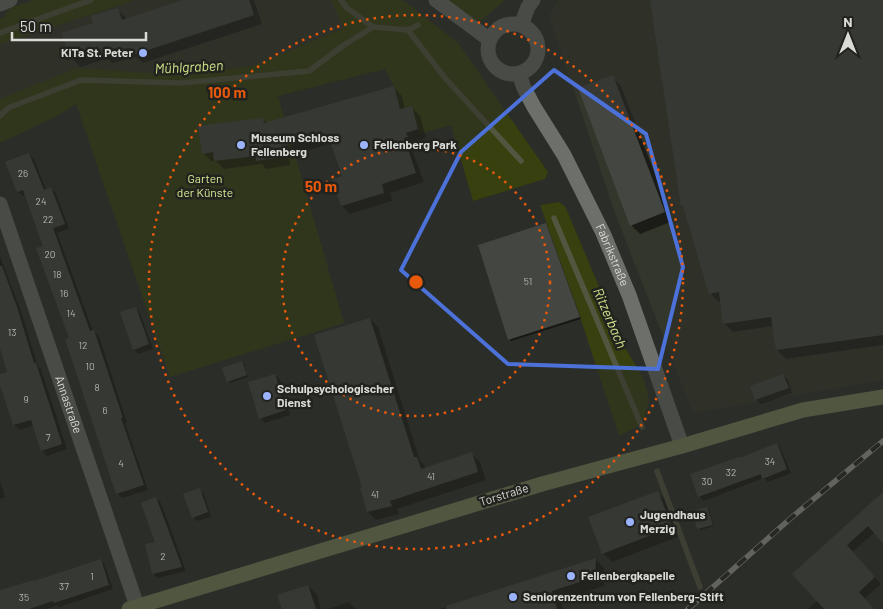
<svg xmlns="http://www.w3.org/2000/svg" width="883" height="609" font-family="Barlow,sans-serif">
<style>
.built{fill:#33362b}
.green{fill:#37400e}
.shadow{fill:#0007}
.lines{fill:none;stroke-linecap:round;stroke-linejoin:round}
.stream{stroke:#525640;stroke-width:5.5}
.building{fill:#444641}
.minor{stroke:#6d6f6a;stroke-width:15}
.major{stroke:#7e885f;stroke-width:15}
.rail-casing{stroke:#a4a5a1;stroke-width:5.5}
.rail{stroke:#22231f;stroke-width:4;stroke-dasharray:11;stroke-linecap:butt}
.marked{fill:none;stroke:#4c71d8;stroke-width:4;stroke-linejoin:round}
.ring{fill:none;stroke:#e8590c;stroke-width:2.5;stroke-dasharray:2.5 5}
.poi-dot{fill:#9cb4fd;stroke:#22231f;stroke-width:2}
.labels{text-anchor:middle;stroke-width:5;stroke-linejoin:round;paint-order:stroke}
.number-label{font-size:10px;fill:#b4b5b2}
.poi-label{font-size:12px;font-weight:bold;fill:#dadad7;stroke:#22231f;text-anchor:start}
.park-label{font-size:12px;fill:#d5ea91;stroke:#22231f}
.street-label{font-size:12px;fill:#dadad7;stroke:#22231f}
.water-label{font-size:14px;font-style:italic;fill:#cde389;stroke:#22231f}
.centre{fill:#e8590c;stroke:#22231f;stroke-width:2.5}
.ring-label{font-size:15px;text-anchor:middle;font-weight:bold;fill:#e8590c;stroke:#22231f;stroke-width:5;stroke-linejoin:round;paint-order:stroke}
</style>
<rect width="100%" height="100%" fill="#2b2d28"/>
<g class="built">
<polygon points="135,0 331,0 344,28 253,66 180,75 78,68 0,99 0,44"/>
<polygon points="559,0 883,0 883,380 693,413 615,213 549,16"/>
</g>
<g class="green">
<polygon points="34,0 135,0 0,44 0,19 3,18 10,8"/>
<polygon points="331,0 403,0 458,43 548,172 545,179 473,201 451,125 419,134 412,106 400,109 394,86 385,69 278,96 344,323 170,377 76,104 59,115 0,143 0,99 77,68 180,75 253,66 344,28"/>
<polygon points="446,0 505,0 482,20 475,20"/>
<polygon points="559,202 565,206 625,348 644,379 649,400 645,416 638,426 619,436 580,317 540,205"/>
</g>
<g class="shadow">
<polygon points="187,0 254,0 262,24 143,63 136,57 112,63 107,59 80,67 72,58 94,24 118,10 127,19"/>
<polygon points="651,0 883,0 883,345 786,359 777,350 773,326 733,332 724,323 721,302 719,302 710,293 685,210 682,206"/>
<polygon points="612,77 621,86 673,221 640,234 631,225"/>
<polygon points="393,87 402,96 405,109 411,107 420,116 426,138 413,142 415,145 411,147 424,182 390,193 392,201 350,214 342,206 334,181 344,177 332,143 289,156 290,165 266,169 262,164 224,169 216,161 211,161 203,153 263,119 267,123"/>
<polygon points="29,154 34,159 46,190 51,188 56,193 69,229 57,233 93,331 94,331 99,336 127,423 125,423 148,490 122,498 117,493 70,339 45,246 26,195 23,196 18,192"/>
<polygon points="545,224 547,226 581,319 511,341 509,339"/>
<polygon points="0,256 22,314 38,367 41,369 67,449 47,456 42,450 34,425 20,430 14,425 0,381 0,375 9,372 0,344"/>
<polygon points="136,308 140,313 153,349 138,354 134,349"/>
<polygon points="370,319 378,327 420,461 425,466 426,469 471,454 480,462 486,480 397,509 399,514 376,520 368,512 362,488 364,488"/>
<polygon points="242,363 244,364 248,377 230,383 228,381"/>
<polygon points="275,375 280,380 290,415 265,423 260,418"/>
<polygon points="783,375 788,380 792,393 761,404 756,400 751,386"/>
<polygon points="777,444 781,449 791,473 768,482 764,478 704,501 699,496 740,459"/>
<polygon points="0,481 5,497 0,499"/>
<polygon points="199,490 204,494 211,517 197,521 193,517"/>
<polygon points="657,492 666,501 680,536 612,562 603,553"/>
<polygon points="883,494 883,541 875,532 852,552 881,584 864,599 873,609 808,609 818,600 794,574"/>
<polygon points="156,498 161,503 186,571 158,578 153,573 157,543"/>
<polygon points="707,508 709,510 714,526 701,530 699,528"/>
<polygon points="596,559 604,568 604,586 560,600 563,609 440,609"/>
<polygon points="101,561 105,565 113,589 60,607 58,605 46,609 0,609 0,589 2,591"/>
<polygon points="308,586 317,595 321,609 283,609"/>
<polygon points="349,602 355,609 328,609"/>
</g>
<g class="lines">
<g class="stream">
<polyline points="341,0 347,8 373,27 408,30 418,25"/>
<polyline points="408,30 445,78 521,161"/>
<polyline points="0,33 91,0"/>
<polyline points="0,116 8,108 81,80 181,83 309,71 344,45 373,27"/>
<polyline points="554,218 642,427"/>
<polyline points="657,471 700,587"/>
</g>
</g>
<g class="building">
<polygon points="183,0 249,0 254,15 133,55 129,48 102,55 101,50 70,59 62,33 93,23 91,16 118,8 122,20"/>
<polygon points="650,0 883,0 883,335 776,350 771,317 723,324 719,292 709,294 683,206 681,206"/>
<polygon points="613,75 665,212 630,226 578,88"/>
<polygon points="394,86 400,109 412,106 418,129 406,133 408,137 404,138 416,173 382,184 384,193 341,206 332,180 342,176 328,134 281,147 282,157 256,161 256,156 214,161 213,152 202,154 198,126 263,118 264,123"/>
<polygon points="29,153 44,190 51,187 65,224 53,228 90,331 94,330 123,418 121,418 144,485 116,494 65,339 69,338 36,248 43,246 23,190 17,192 5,162"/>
<polygon points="546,223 580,317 508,340 478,245"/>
<polygon points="0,266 2,266 17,307 34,363 36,363 62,444 41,451 31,420 13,425 0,385 0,374 7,372 0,348"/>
<polygon points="136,307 149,344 133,350 120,312"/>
<polygon points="370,318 414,457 417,457 421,469 472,452 478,472 390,501 392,506 367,512 360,488 362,487 314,335"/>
<polygon points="242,361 247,375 227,382 222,368"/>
<polygon points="275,374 286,410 259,419 248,382"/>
<polygon points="783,374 789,388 755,400 750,386"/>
<polygon points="777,443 787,469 762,479 761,474 698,497 690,474 739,457 740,458"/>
<polygon points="200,488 208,512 192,518 183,494"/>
<polygon points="658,491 672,527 602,554 588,517"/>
<polygon points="883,492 883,543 868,526 847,545 875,577 859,592 874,609 824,609 792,574"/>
<polygon points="156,497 182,567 152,574 145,544 155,542 141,503"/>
<polygon points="707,507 713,525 697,529 692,511"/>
<polygon points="596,558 595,577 552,591 557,609 446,609 446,606"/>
<polygon points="101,559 109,585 54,603 53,601 29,609 0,609 0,590 34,580 34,581"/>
<polygon points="308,585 316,609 282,609 277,595"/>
</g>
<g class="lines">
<g class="minor">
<polyline points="436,0 490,40"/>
<polyline points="0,4 10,0"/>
<circle cx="513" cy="49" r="25"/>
<polyline points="521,25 528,7 533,0"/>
<path id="s1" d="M519,74l5,14 10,19 30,48 39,78 26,62 53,151"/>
<path id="s2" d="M0,204l137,402"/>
</g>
<polyline class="major" points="129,609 542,484 682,446 803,410 883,397"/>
<g class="rail-casing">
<polyline id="rail" points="688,609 791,518 883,441"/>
</g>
<use href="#rail" class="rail"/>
</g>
<path d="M0 0H883V609H0ZM554,70l92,64 37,133 -25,102 -150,-5 -107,-94 60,-118z" fill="#2b2d28" fill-opacity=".55" fill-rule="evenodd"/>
<path class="marked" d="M554,70l92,64 37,133 -25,102 -150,-5 -107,-94 60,-118z"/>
<g class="ring">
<circle cx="416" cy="282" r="134"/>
<circle cx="416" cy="282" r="267"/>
</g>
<g class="poi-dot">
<circle cx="143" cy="53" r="5"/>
<circle cx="241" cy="145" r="5"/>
<circle cx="364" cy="145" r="5"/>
<circle cx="267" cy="396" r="5"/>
<circle cx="630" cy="522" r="5"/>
<circle cx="571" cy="576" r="5"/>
<circle cx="513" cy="597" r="5"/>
</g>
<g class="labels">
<g class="number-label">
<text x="23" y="177">26</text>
<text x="41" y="205">24</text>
<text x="48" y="223">22</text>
<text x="50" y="258">20</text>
<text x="57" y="278">18</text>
<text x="528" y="285">51</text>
<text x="64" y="297">16</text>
<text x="71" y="317">14</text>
<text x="12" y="336">13</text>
<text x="83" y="349">12</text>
<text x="90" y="370">10</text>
<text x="97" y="391">8</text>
<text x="26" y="403">9</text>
<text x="105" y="414">6</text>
<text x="48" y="441">7</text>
<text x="770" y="465">34</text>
<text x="121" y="467">4</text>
<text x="731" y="476">32</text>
<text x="431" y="480">41</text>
<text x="707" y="485">30</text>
<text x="375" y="498">41</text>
<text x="163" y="560">2</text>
<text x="92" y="580">1</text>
<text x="64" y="590">37</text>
<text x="24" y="601">35</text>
</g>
<g class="poi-label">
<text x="133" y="57" text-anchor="end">KiTa St. Peter</text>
<text x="251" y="142">Museum Schloss<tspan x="251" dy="14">Fellenberg</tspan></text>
<text x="374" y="149">Fellenberg Park</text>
<text x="277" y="393">Schulpsychologischer<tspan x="277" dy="14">Dienst</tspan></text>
<text x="640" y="519">Jugendhaus<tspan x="640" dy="14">Merzig</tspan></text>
<text x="581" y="580">Fellenbergkapelle</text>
<text x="523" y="601">Seniorenzentrum von Fellenberg-Stift</text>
</g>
<g class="park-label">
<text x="205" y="183">Garten<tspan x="205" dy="14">der Künste</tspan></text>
</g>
<g class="street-label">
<text dy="4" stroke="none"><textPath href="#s1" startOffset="204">Fabrikstraße</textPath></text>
<text dy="4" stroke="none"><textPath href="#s2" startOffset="212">Annastraße</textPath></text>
<text transform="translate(504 495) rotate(-17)" y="4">Torstraße</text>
</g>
<g class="water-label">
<text transform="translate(189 67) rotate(-3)" y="5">Mühlgraben</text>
<text transform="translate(610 318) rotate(67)" y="5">Ritzerbach</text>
</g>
</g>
<circle cx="416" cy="282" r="8" class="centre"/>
<g class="ring-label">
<text x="227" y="98">100 m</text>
<text x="321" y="192">50 m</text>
</g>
<g transform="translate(848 35)" stroke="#22231f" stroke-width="4" paint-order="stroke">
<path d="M0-4L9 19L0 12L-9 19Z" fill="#dadad7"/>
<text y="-8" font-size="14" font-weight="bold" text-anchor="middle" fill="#dadad7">N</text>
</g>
<path d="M12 32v8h134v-8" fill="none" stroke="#dadad7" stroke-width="2.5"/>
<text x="20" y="32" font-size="15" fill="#dadad7" stroke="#22231f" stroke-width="4" paint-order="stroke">50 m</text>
</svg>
